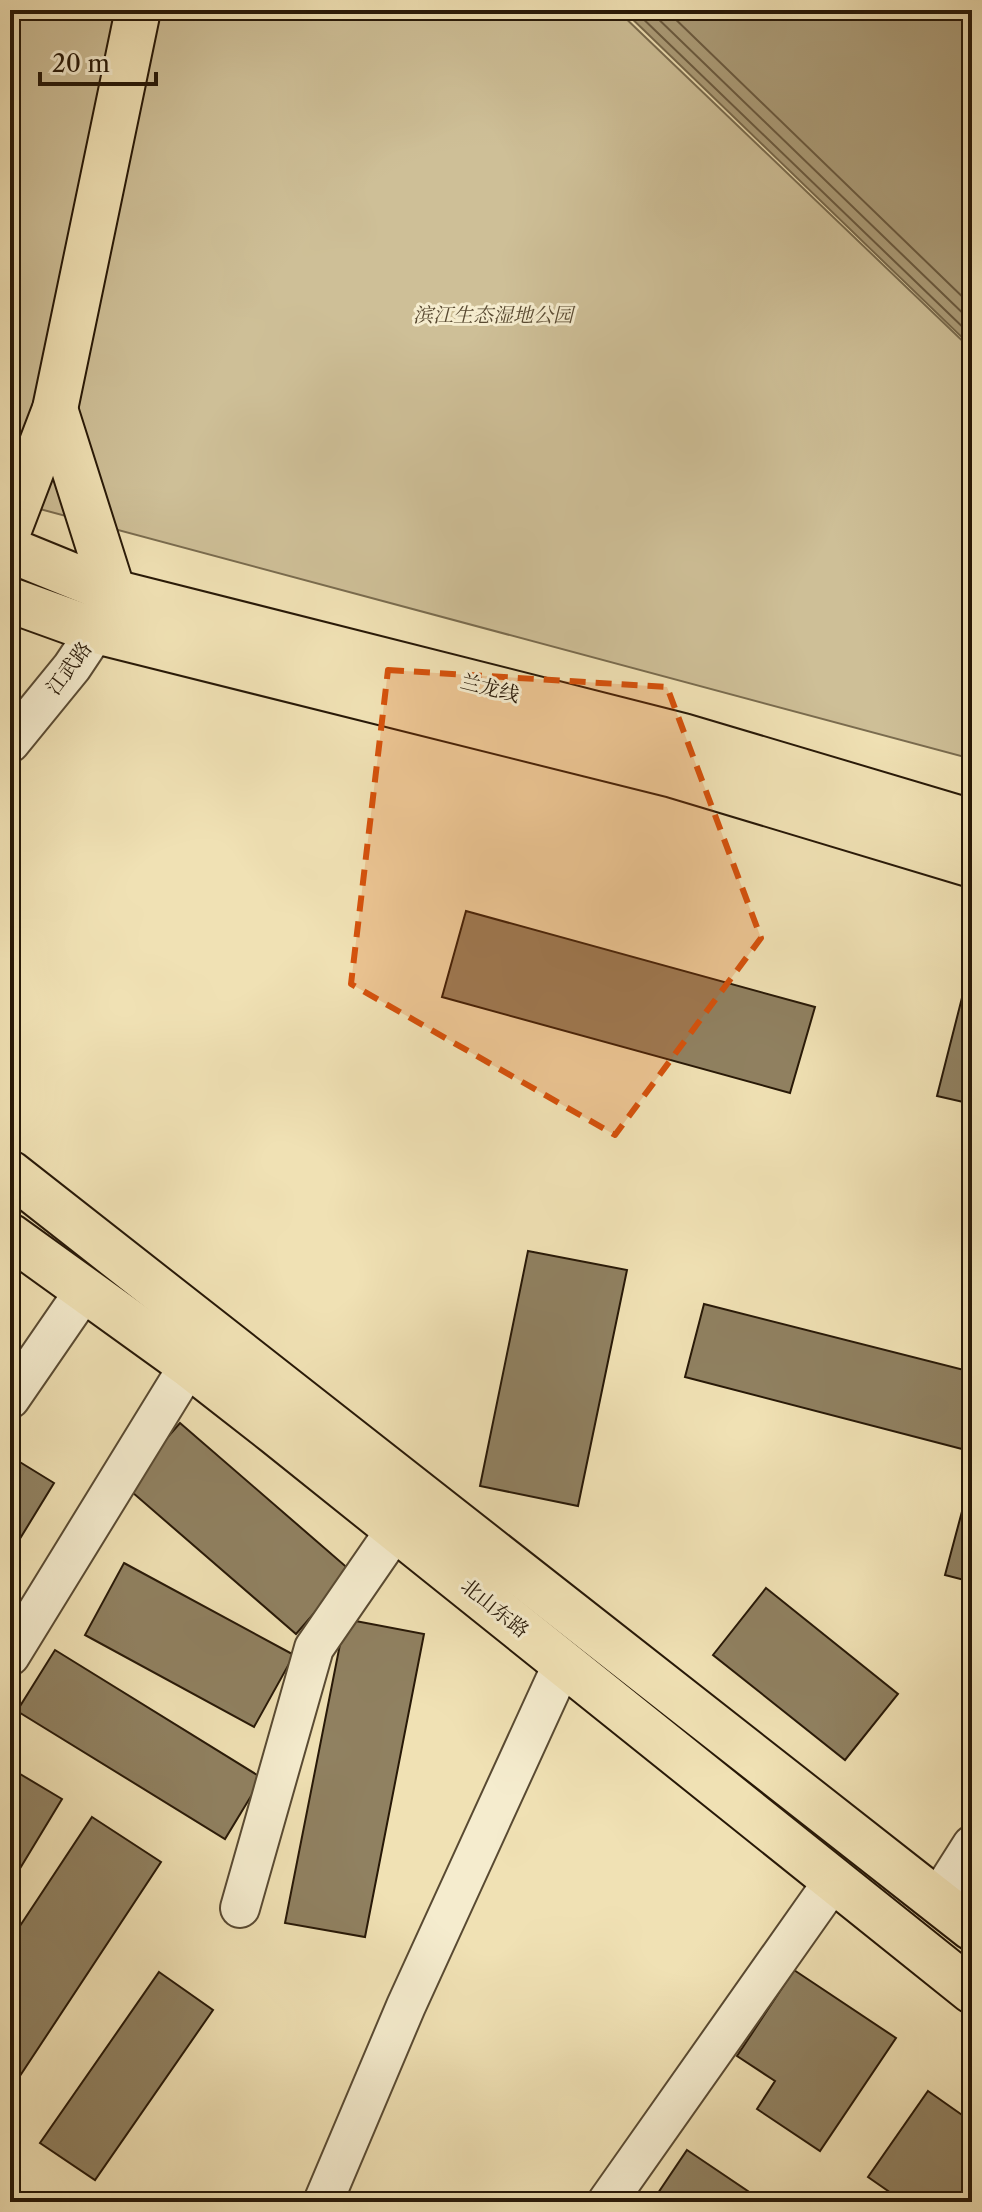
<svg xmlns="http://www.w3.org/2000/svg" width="982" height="2212" font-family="'Libre Caslon Text','Noto Serif SC',serif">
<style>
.green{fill:#cebf97;stroke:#7a6c4f;stroke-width:2}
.water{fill:#ac9d79;stroke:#77684b;stroke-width:2}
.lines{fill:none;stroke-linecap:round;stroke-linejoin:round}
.shore{stroke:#6a5a40;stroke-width:2}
.building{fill:#908161;stroke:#271807;stroke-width:2}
.minor-casing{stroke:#594a32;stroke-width:42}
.major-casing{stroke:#271807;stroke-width:48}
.highway-casing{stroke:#271807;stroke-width:48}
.minor{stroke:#f5ecce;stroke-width:38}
.major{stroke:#f0e1b4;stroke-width:44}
.highway{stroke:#f0e1b4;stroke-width:44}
.marked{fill:#d5520c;fill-opacity:0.2;stroke:#d5520c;stroke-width:6;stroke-dasharray:16 10;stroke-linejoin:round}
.labels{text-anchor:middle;stroke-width:6;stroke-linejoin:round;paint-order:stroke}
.park-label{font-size:20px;font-style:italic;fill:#594a32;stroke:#f5ecce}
.street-label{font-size:20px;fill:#271807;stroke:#f5ecce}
</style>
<rect width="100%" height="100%" fill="#f0e1b4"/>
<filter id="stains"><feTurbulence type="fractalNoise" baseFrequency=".0025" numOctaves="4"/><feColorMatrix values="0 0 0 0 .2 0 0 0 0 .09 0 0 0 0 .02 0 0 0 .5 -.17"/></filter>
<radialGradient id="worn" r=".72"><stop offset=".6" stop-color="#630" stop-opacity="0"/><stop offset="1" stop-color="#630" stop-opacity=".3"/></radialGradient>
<polygon class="green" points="10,10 617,10 972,350 972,759 10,501"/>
<polygon class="water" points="623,10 972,10 972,347"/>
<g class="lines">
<g class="shore">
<polyline points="634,10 972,336"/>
<polyline points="649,10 972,322"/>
<polyline points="666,10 972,306"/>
</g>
</g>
<g class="building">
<polygon points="466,911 815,1007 790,1093 442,997"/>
<polygon points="966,982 972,984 972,1104 937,1096"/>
<polygon points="528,1251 627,1270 578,1506 480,1486"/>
<polygon points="704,1304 972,1372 972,1409 962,1449 685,1377"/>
<polygon points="180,1423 351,1571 296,1634 125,1486"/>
<polygon points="10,1456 54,1483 10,1555"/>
<polygon points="972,1474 972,1582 945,1575"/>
<polygon points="124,1563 294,1655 254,1727 85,1635"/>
<polygon points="766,1588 898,1694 845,1760 713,1655"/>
<polygon points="345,1619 424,1634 365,1937 285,1923"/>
<polygon points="55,1650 262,1778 225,1839 17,1711"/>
<polygon points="10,1768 62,1799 10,1885"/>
<polygon points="92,1817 161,1862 10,2091 10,1941"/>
<polygon points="794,1970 896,2038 820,2151 757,2109 775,2081 737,2056"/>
<polygon points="159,1972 213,2010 95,2180 40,2143"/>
<polygon points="928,2091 972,2122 972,2202 904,2202 868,2177"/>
<polygon points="687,2150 764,2202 652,2202"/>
</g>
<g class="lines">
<g class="minor-casing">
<g id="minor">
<polyline points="10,743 72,667 96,631"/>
<polyline points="10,1399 85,1290"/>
<polyline points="10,1656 189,1365"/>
<polyline points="937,1900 972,1845"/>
<polyline points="240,1908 314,1648 396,1529"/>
<polyline points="323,2202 406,2006 563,1663"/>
<polyline points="607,2202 834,1880"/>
</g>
</g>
<g class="major-casing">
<g id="major">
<polyline points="55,409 113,592 101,619"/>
<polyline points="10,527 55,409 138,10"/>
<polyline points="10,1173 972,1928"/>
<polyline points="10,1236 189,1365 276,1433 972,1991"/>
</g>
</g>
<g class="highway-casing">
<g id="highway">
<polyline points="10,550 113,592 683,736 972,822"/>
<polyline points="10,600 96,631 673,775 972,865"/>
</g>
</g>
<use href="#minor" class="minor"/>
<use href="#major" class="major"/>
<use href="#highway" class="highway"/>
</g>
<path class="marked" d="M388,670l279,17 94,251 -146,197 -264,-151z"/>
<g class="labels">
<g class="park-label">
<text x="493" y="322">滨江生态湿地公园</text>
</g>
<g class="street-label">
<text transform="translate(69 668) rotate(-53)" y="7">江武路</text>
<text transform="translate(490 688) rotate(14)" y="7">兰龙线</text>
<text transform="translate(495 1608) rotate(39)" y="7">北山东路</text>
</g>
</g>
<rect width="982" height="2212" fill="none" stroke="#f0e1b4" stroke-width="40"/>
<rect x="12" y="12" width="958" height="2188" fill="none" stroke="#271807" stroke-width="4"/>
<rect x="20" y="20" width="942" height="2172" fill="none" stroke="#271807" stroke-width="2"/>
<path d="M40 72v12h116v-12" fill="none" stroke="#271807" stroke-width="4"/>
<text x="52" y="72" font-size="24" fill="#271807" stroke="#f5ecce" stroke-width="6" paint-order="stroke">20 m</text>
<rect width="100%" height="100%" filter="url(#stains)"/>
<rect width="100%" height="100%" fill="url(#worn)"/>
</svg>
